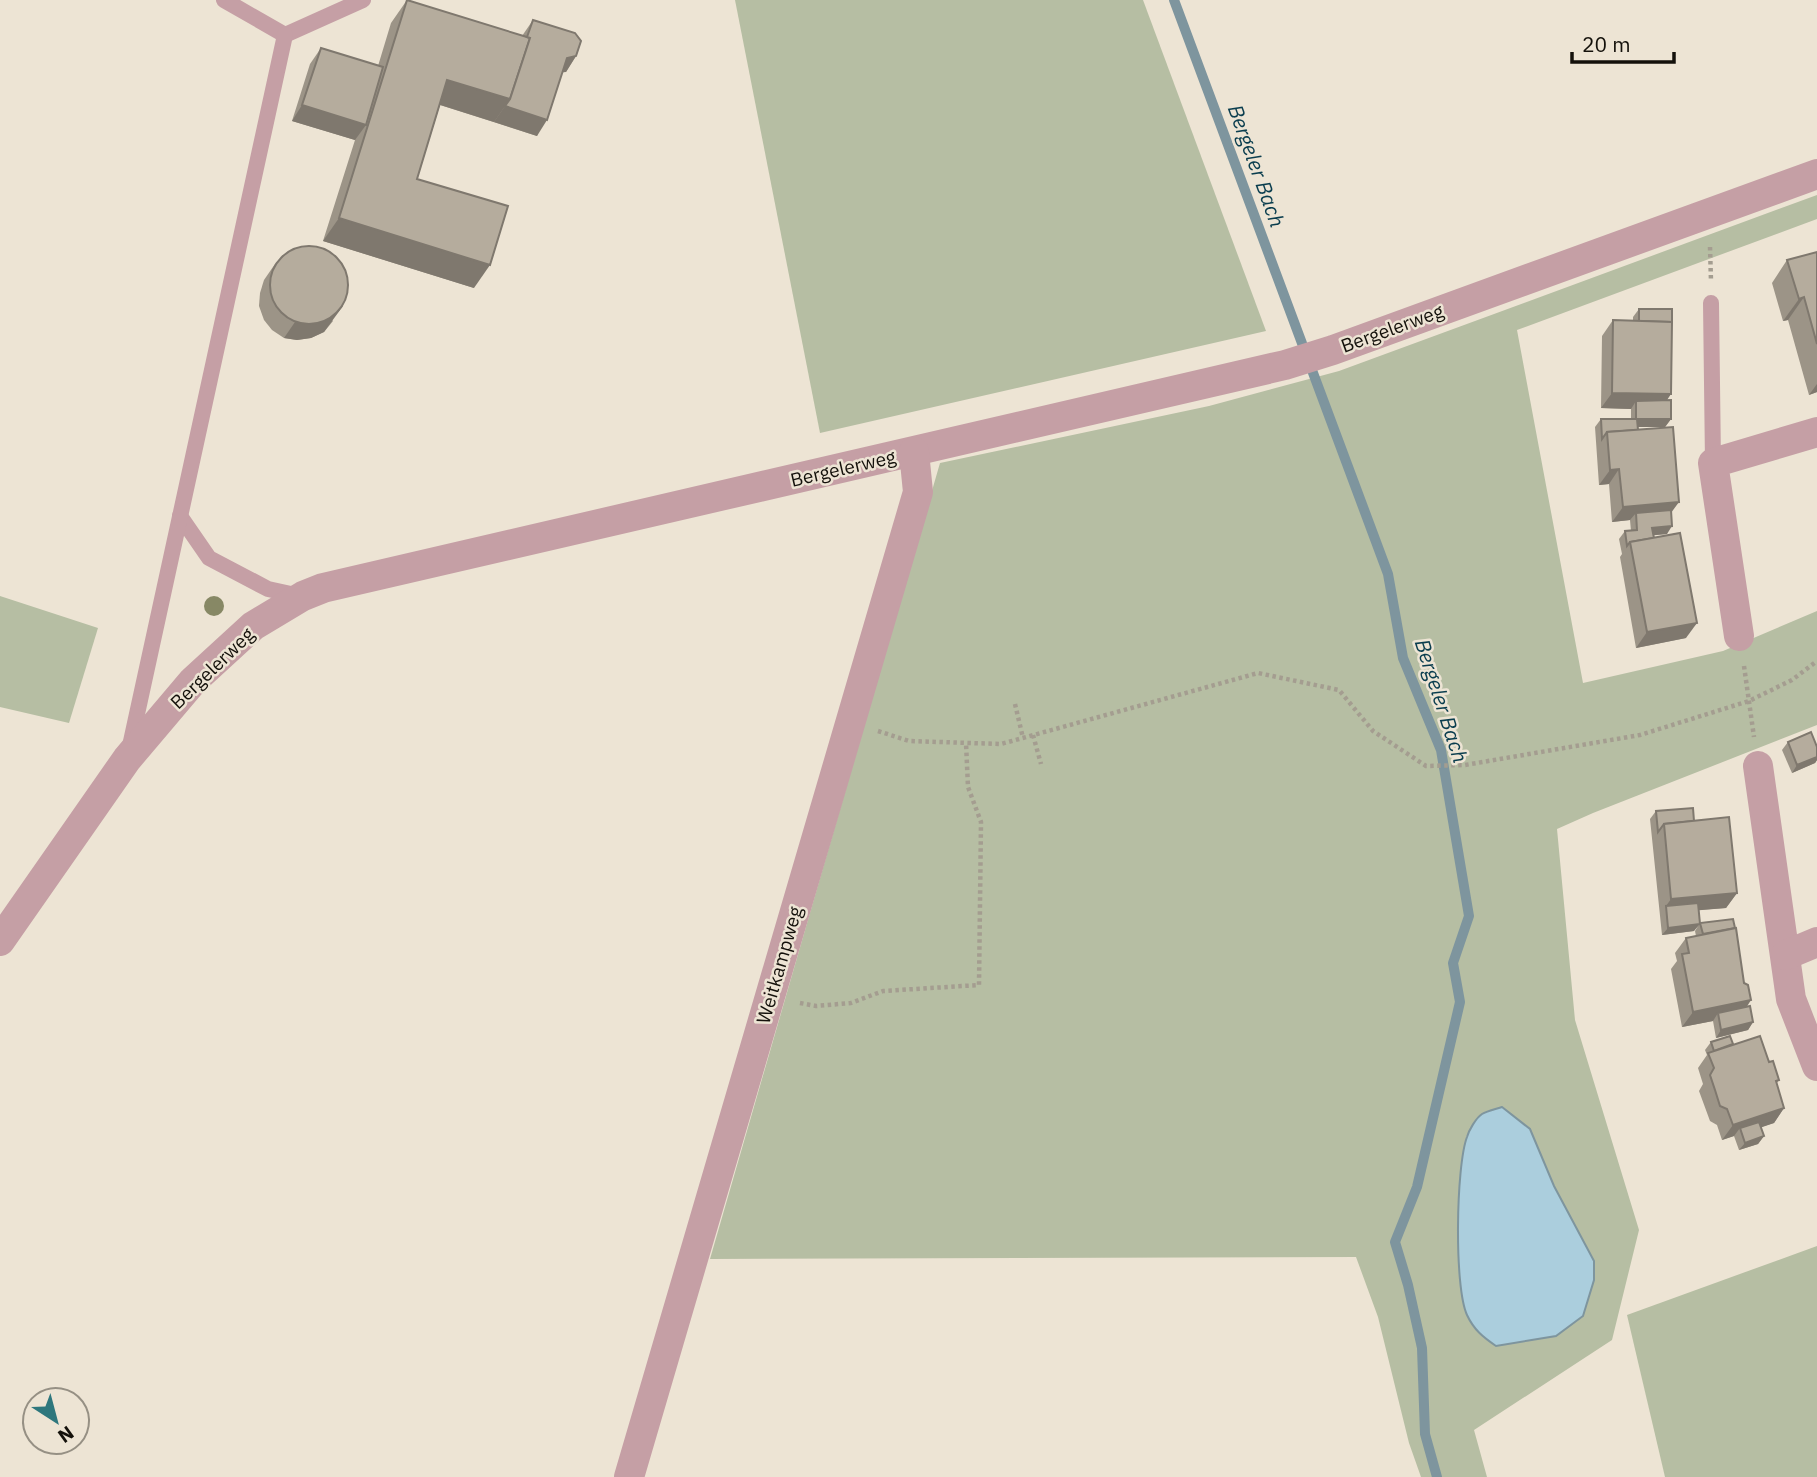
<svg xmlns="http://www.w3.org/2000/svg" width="1817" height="1477" font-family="'IBM Plex Sans',sans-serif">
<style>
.green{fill:#b6bea3;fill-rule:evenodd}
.water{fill:#abcedd;stroke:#7e959e;stroke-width:2}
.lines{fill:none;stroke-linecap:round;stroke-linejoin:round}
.stream{stroke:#7e959e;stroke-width:10}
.path{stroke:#a49d90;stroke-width:4.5;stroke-dasharray:3.5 3.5;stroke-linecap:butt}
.service{stroke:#c59fa5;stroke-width:16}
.minor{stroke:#c59fa5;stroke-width:30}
.tree{fill:#878865}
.wall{fill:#9c9487}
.shaded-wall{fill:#7f786e}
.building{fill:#b5ac9d;stroke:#7f786e;stroke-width:2}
.labels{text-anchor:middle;stroke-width:5;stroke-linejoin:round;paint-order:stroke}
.street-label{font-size:19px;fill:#14110b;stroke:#ede4d4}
.water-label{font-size:21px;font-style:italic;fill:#0a3d4e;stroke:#ede4d4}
</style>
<rect width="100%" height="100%" fill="#ede4d4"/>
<g class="green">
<polygon points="735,0 1143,0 1266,331 820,433"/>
<path d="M1817,195v24l-300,111 66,353 140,-32 94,-40v114l-224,88 -36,16 18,191 64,210 -27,110 -138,90 13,47h-66l-12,-34 -31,-126 -22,-60 -646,2 230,-796 269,-57 130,-35zM1467,1135l87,51 40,75 -135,14 2,-106z"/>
<polygon points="0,596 98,628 69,723 0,707"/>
<polygon points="1817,1246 1817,1477 1665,1477 1627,1315"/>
</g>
<path class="water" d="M1502,1107l28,22 24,57 40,75v19l-11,36 -27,20 -60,10c-13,-9 -22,-16 -29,-31 -13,-28 -11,-149 0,-178 2,-7 9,-19 15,-23 5,-3 14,-5 20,-7z"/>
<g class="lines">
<polyline class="stream" points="1174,0 1388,574 1403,658 1441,750 1469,916 1453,963 1460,1002 1417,1187 1395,1242 1408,1285 1422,1348 1425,1434 1437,1477"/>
<g class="path">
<polyline points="1710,247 1711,281"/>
<polyline points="1744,666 1754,737"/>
<polyline points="1015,704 1023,738"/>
<polyline points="878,731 909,741 1001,744 1258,673 1339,690 1373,731 1426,766 1465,765 1640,735 1749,701 1792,680 1817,661"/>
<polyline points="1033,735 1041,764"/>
<polyline points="800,1003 816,1006 851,1003 883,991 979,985 981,822 968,787 966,743"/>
</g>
<g class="service">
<polyline points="224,0 285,35"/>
<polyline points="285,35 363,0"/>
<polyline points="1711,303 1713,463"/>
<polyline points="180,516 209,558 268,589 300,596"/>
<polyline points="130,746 285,35"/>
</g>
<g class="minor">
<polyline points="1739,636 1713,463 1817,432"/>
<polyline points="1758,766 1791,999 1817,1066"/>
<polyline points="0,941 127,759 193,681 253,626 303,596 323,588 1285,365 1333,350 1817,174"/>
<polyline points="1786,955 1817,942"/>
<polyline points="629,1477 918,492 914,452"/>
</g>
</g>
<circle class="tree" cx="214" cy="606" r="10"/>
<g class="wall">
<polygon points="407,0 522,36 533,20 576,56 566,72 562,72 537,136 440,105 417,179 474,288 323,241 355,140 292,121 310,64 321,48 378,66 391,23"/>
<polygon points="1817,252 1817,392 1809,395 1788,320 1783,321 1772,283 1787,260"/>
<polygon points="275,264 333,321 324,332 311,338 297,340 284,338 272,330 264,320 259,306 260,293 264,280"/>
<polygon points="1639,309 1667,400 1671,419 1665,427 1638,427 1671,513 1667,534 1653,535 1686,638 1636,648 1620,557 1622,554 1619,539 1625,531 1631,531 1630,520 1612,522 1609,484 1599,485 1595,427 1601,419 1631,419 1631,409 1601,408 1602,336 1613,320 1633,321 1633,317"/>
<polygon points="1788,742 1817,747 1817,760 1815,763 1792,773 1782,750"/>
<polygon points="1656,811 1694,821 1737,893 1726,908 1698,910 1694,931 1662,935 1650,819"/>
<polygon points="1700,923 1747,1006 1753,1022 1748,1030 1716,1038 1713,1021 1682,1027 1671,969 1677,961 1675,953 1686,938 1696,936 1695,931"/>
<polygon points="1711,1042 1733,1044 1769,1062 1779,1080 1776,1084 1784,1108 1774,1123 1761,1127 1764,1136 1758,1144 1739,1150 1734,1136 1722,1140 1717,1125 1710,1121 1699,1091 1703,1084 1698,1068 1707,1055 1705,1050"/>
</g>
<g class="shaded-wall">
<polygon points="576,56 566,72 556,73 567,58"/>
<polygon points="447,80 510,99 494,122 431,102"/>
<polygon points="302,105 366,125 355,140 292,121"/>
<polygon points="505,106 547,120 537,136 494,122"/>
<polygon points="339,218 490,265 474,288 323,241"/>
<polygon points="1804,297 1788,320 1783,321 1799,299"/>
<polygon points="343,306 324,332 311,338 297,340 284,338 295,322"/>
<polygon points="1817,384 1817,392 1809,395"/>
<polygon points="1612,393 1671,394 1661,409 1636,401 1631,409 1601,408"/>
<polygon points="1636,419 1671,419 1665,427 1631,427"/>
<polygon points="1619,469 1609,484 1599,485 1610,470"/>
<polygon points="1679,502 1668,517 1636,513 1630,520 1612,522 1623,507"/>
<polygon points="1672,526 1667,534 1646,536 1652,528"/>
<polygon points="1697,623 1686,638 1636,648 1647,632"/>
<polygon points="1817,757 1817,760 1815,763 1792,773 1797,765"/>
<polygon points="1737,893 1726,908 1666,913 1666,906 1671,899"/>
<polygon points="1700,924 1694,931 1662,935 1668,928"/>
<polygon points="1751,1000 1741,1016 1718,1013 1713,1021 1682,1027 1693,1012"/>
<polygon points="1753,1022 1748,1030 1716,1038 1721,1030"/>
<polygon points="1784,1108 1774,1123 1742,1134 1740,1128 1734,1136 1722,1140 1733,1125"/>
<polygon points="1764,1136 1758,1144 1739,1150 1745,1143"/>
</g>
<g class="building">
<polygon points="407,0 530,38 510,99 447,80 417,179 508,206 490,265 339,218"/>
<polygon points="533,20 575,33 581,41 576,56 567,58 547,120 505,106 510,99 530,38 527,37"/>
<polygon points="321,48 383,67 366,125 302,105"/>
<circle cx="309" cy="285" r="39"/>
<polygon points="1817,252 1817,344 1804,297 1799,299 1787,260"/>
<polygon points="1639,309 1672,309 1672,322 1639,321"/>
<polygon points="1613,320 1672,322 1671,394 1612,393"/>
<polygon points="1671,400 1671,419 1636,419 1636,401"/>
<polygon points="1601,419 1637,419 1638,430 1607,432 1602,439"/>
<polygon points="1673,427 1679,502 1623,507 1619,469 1610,470 1607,432"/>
<polygon points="1671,510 1672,526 1652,528 1654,538 1630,542 1627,546 1625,531 1637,530 1636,513"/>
<polygon points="1680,533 1697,623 1647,632 1630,542"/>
<polygon points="1811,732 1817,747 1817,757 1797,765 1788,742"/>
<polygon points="1693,808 1694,821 1664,824 1658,832 1656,811"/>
<polygon points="1729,817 1737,893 1671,899 1664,824"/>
<polygon points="1698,903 1700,924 1668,928 1666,906"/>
<polygon points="1733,919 1735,928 1703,934 1700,923"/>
<polygon points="1736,928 1744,983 1748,985 1751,1000 1693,1012 1682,954 1689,953 1686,938"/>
<polygon points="1750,1006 1753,1022 1721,1030 1718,1013"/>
<polygon points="1730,1036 1733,1044 1714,1051 1711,1042"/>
<polygon points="1760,1036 1769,1062 1773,1061 1779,1080 1776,1081 1784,1108 1733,1125 1727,1109 1720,1106 1715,1090 1710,1075 1714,1068 1708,1053"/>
<polygon points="1759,1122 1764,1136 1745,1143 1740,1128"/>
</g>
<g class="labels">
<g class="street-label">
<text transform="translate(1392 328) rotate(-20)" y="7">Bergelerweg</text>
<text transform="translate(843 468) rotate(-13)" y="7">Bergelerweg</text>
<text transform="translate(212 668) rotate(-44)" y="7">Bergelerweg</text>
<text transform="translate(779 965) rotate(-74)" y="7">Weitkampweg</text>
</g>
<g class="water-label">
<text transform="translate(1256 166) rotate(70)" y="7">Bergeler Bach</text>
<text transform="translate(1441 701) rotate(72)" y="7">Bergeler Bach</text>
</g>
</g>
<g transform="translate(56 1421) rotate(144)"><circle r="33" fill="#ede4d4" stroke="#969084" stroke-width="2"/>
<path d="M0-5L12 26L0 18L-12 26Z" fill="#2e777d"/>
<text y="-10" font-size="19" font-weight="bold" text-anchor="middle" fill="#14110b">N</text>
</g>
<path d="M1572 52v10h102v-10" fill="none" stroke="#14110b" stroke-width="3.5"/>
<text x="1582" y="52" font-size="21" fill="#14110b" stroke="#ede4d4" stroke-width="5" paint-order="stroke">20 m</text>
</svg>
